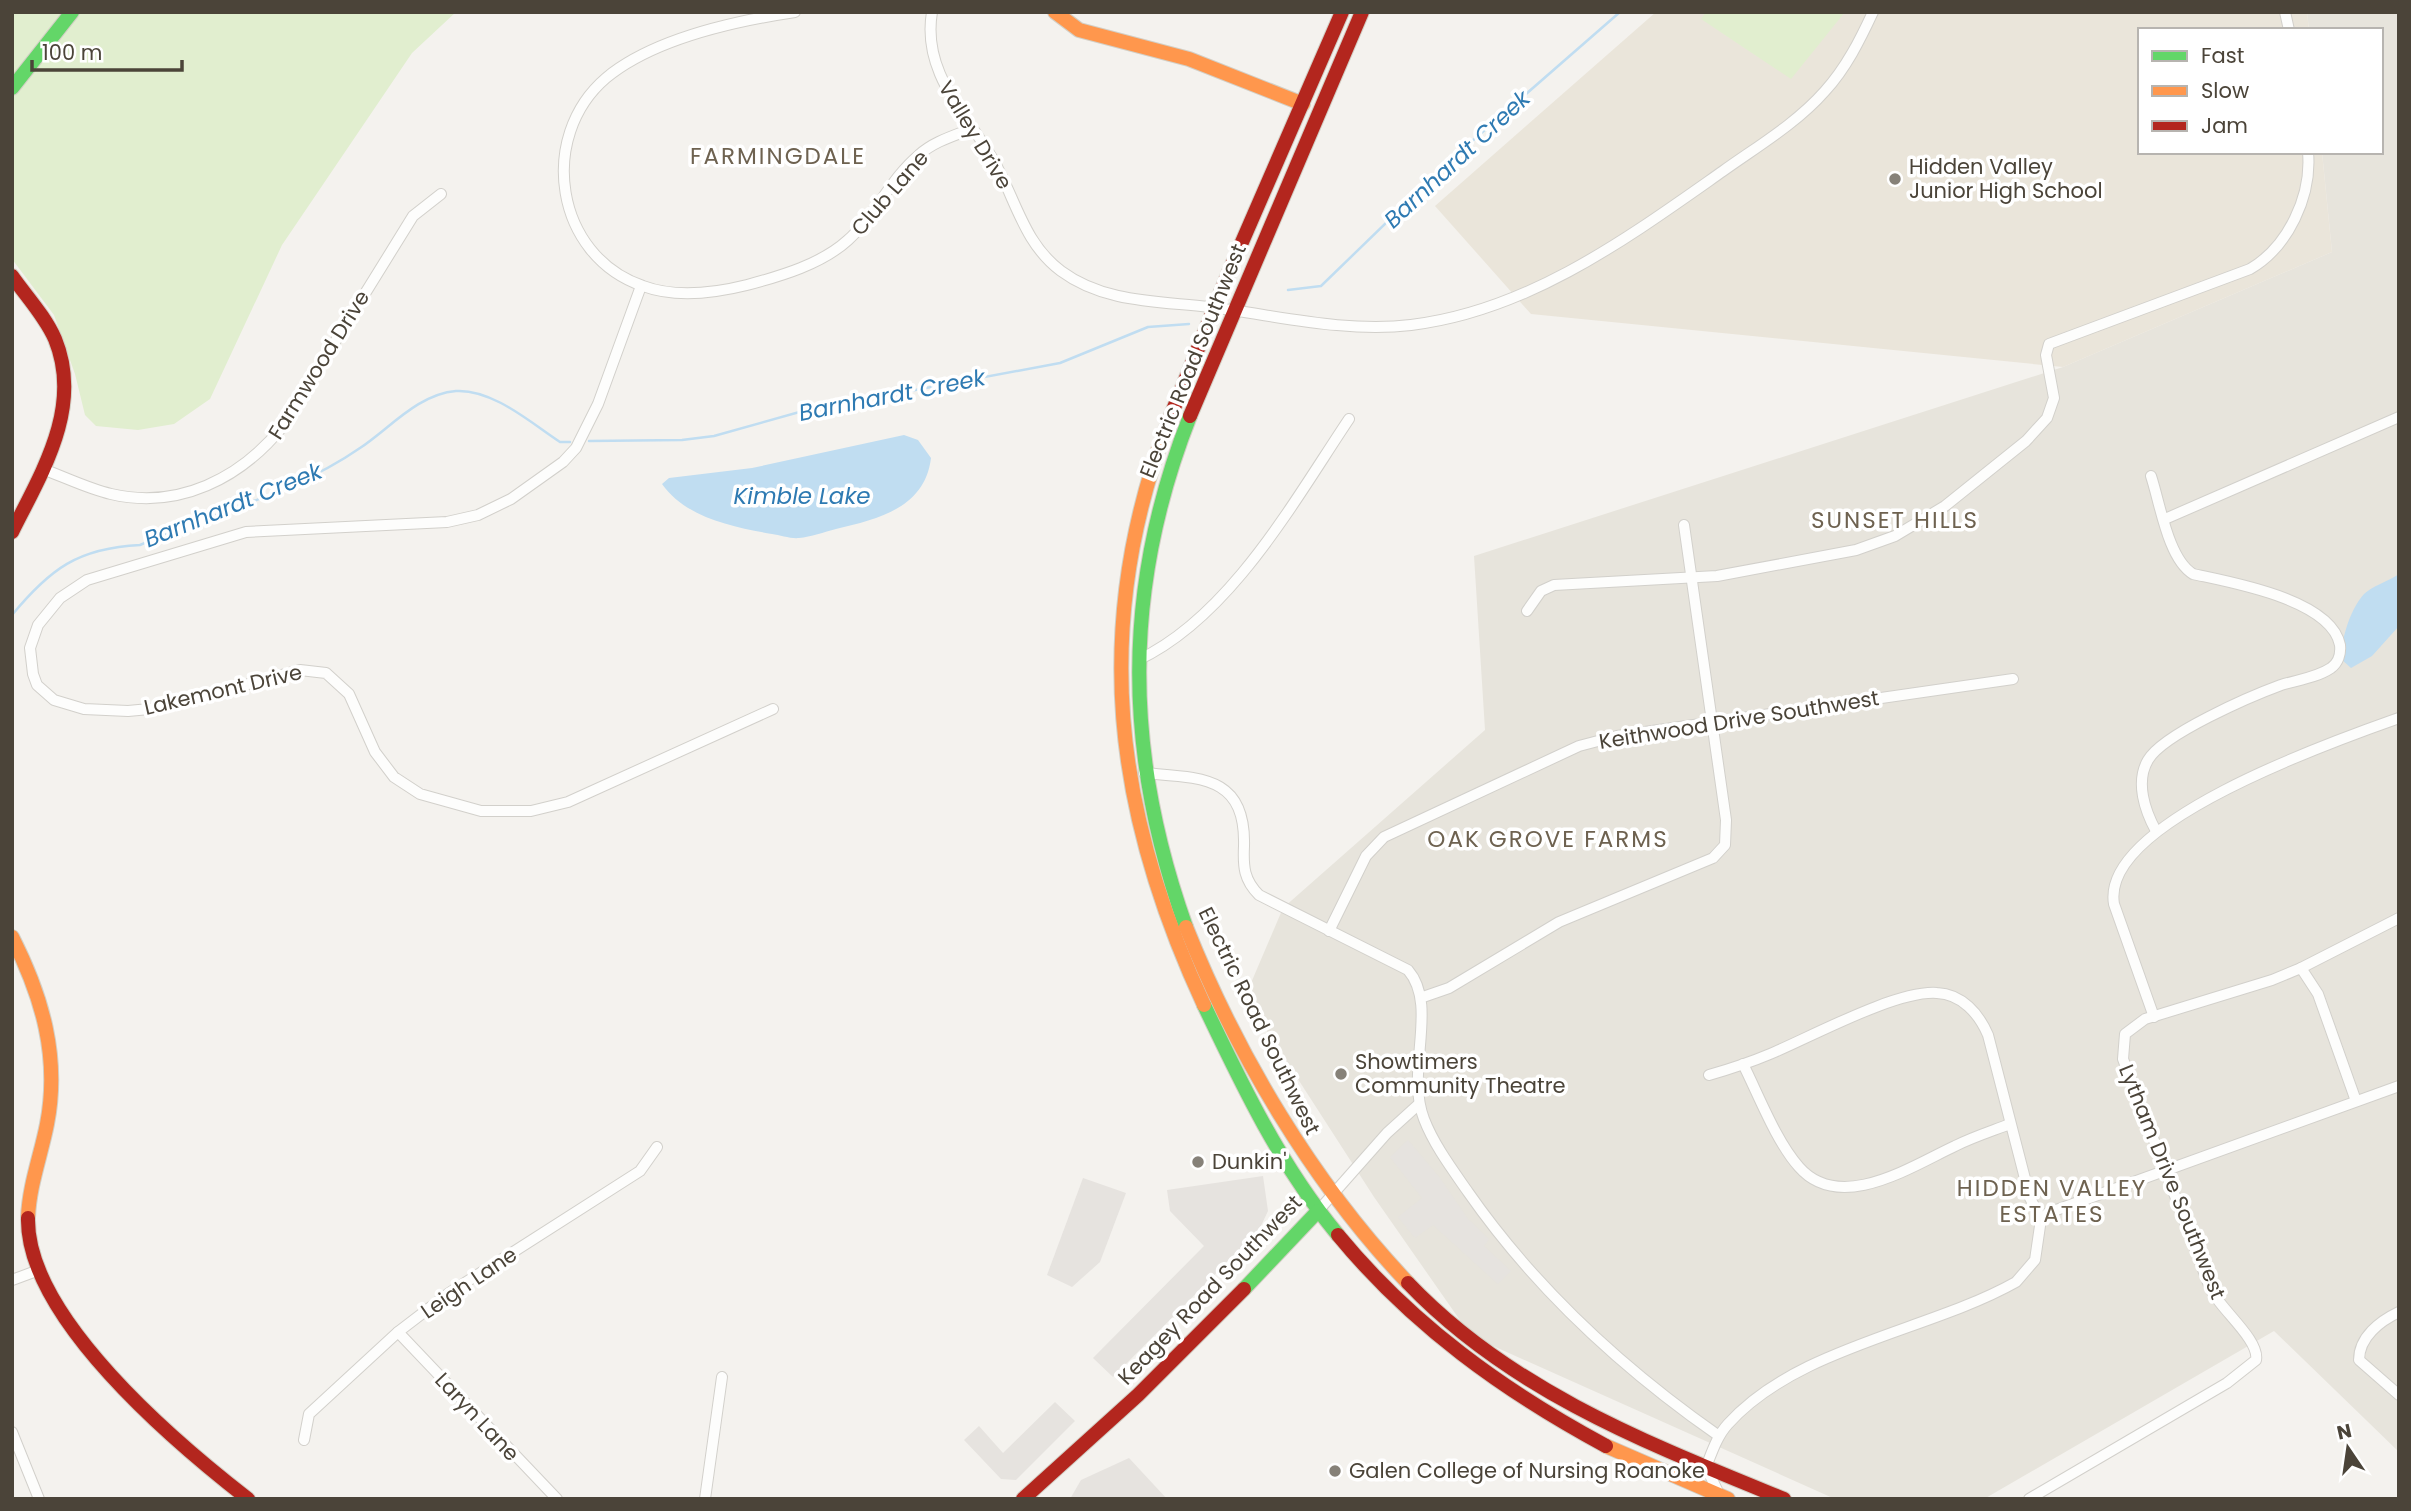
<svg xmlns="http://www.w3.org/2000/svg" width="2411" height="1511" font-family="Poppins,sans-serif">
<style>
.residential{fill:#e7e4dc}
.education{fill:#eae5da}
.green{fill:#e1eecf}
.parking{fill:#e6e3df}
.water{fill:#c0ddf1}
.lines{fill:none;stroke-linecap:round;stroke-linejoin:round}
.stream{stroke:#c0ddf1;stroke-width:2.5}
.street-casing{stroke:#d2d0cb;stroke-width:12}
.fast-casing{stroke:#d3cfc5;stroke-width:16}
.slow-casing{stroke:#d3cfc5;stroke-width:16}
.jam-casing{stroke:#d3cfc5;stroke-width:16}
.street{stroke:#fdfdfc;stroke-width:10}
.fast{stroke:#63d668;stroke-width:14}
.slow{stroke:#ff974d;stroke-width:14}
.jam{stroke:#b3261e;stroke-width:14}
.poi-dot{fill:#868178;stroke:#fff;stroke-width:2.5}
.labels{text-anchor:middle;stroke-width:7;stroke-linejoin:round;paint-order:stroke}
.street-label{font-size:21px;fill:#4b4439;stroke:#fff}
.poi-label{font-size:21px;fill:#4b4439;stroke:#fff;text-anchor:start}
.neighbourhood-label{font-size:23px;letter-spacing:2px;fill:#6e6250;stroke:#fff}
.water-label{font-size:23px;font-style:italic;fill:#2e7ab2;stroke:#fff}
</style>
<rect width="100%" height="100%" fill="#f4f2ee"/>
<polygon class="residential" points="2307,12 2399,12 2399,1452 2274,1331 1984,1499 1835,1499 1471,1336 1374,1197 1245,997 1283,908 1485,730 1474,556 2063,367 2332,252 2322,152 2381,152 2381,30 2309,30"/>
<polygon class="education" points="1656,12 2307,12 2309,30 2140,30 2140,152 2322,152 2332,252 2063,367 1531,314 1435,206"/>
<g class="green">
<polygon points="12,12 456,12 412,53 282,245 210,399 174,424 138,430 96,426 85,415 75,374 54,315 12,259"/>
<polygon points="1706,12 1845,12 1791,79 1701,19"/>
</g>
<g class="parking">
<polygon points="1408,1140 1440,1178 1468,1219 1489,1239 1484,1246 1511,1271 1498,1284 1433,1225 1415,1238 1398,1217 1422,1198 1390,1157"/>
<polygon points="1263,1176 1268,1211 1259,1230 1113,1377 1093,1358 1204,1246 1170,1211 1167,1190"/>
<polygon points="1083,1178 1126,1193 1100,1262 1072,1287 1047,1275"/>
<polygon points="1055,1402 1075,1421 1016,1480 1001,1479 964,1440 979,1426 1003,1453"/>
<polygon points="1129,1458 1167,1499 1070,1499 1081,1480"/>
</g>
<g class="water">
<path d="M904,435l14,5 13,18c-6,50 -53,61 -95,71 -12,3 -25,8 -37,9 -8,1 -19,-3 -27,-4 -39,-7 -86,-16 -110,-50l7,-6 83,-10z"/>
<path d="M2399,574v52l-27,30 -21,12 -11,-10c3,-21 9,-47 24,-64 8,-8 25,-13 35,-20z"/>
</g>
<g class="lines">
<g class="stream">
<polyline points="1288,290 1321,286 1455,156 1620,12"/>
<polyline points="589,441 682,440 714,436 803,411 1060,363 1148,327 1189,324"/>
<path d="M12,615c38,-46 66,-67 128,-70 72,-32 154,-51 220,-97 29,-19 58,-54 96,-57 37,-2 75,32 104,51h10"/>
<polyline points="12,995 12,1028"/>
</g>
<g class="street-casing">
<g id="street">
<path d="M795,12c-60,9 -142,27 -189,66 -69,59 -51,178 37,208 32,12 72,7 104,-1 34,-9 75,-21 101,-45 28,-25 42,-61 71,-85 14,-13 34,-19 52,-26"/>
<path d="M932,12c-10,59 31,98 59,144 24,39 31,86 70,115 43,32 97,30 148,36 66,8 135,26 202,18 118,-14 218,-88 312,-154 35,-25 74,-48 102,-80 21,-23 35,-51 48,-79"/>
<polyline points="2285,12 2289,30"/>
<polyline points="641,286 598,404 576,448 563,462 511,499 478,515 447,522 246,532 87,580 60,598 38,625 30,648 33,674 37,685 54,700 84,709 128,711 160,708 300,670 326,673 349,694 375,752 394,777 420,794 481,811 531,811 568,802 773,709"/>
<path d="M45,470c22,8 44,19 66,24 68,16 130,-16 172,-68l130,-210 28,-22"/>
<path d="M2151,476c9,27 17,83 42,98 36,8 138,25 147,71 1,9 -2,18 -9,23 -15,10 -34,12 -50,17 -30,11 -118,49 -133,75 -13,22 -3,51 8,71"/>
<polyline points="2165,519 2399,417"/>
<path d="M1527,611l14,-20 13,-6 163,-9 139,-26 39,-14 50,-30 81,-65 21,-23 7,-20 -8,-43 3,-11 201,-75c38,-22 62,-73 58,-117"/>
<path d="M1138,660c92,-43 156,-159 211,-241"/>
<path d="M1144,773c56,5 102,2 100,73 -1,21 0,34 15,49l149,75c31,36 -3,100 16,149 10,26 28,50 44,73 67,96 155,177 251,244"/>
<polyline points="1329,931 1366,856 1384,837 1579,746 1617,736 2013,679"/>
<polyline points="2301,968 2318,994 2356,1101"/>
<polyline points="1423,997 1449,988 1559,922 1713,858 1725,845 1726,820 1684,525"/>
<path d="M2154,1017l-40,-113c-14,-82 223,-164 285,-186"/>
<path d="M1743,1064c16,32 33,77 56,103 41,47 113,-1 156,-21 18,-9 37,-15 55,-22"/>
<path d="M1709,1075c21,-6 42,-13 61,-21 41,-17 126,-64 167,-61 25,1 42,21 51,42l42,163 11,21"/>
<polyline points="1318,1211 1387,1133 1419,1104"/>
<polyline points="2041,1219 2048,1213 2399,1086"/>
<polyline points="12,1280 39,1270"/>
<path d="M2399,1312c-19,9 -40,25 -40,48l40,35"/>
<polyline points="398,1332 557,1499"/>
<polyline points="12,1432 39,1499"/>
<polyline points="304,1440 309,1414 398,1332 449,1293 640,1171 657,1147"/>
<path d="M1720,1496l-14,-29c6,-15 11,-31 22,-43 69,-77 201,-93 288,-142l19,-22 6,-41"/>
<polyline points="705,1499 722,1377"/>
<path d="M2029,1499l198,-116 29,-23c4,-20 -36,-51 -46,-72l-87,-229 2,-25 20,-15 127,-39 29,-12 98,-50"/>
</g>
</g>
<g class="fast-casing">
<g id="fast">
<polyline points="12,88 72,12"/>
<path d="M1186,927c-62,-174 -64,-338 4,-511"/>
<path d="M1204,1005c38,80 77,162 134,230"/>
<polyline points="1244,1289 1318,1211"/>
</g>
</g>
<g class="slow-casing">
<g id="slow">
<polyline points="1055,12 1079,30 1189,59 1303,104"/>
<path d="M1167,425c-76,203 -53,386 37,580"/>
<path d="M1186,927c51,128 127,256 222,356"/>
<path d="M12,937c30,59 48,120 35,187 -6,31 -18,62 -19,94"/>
<polyline points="1606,1446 1728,1499"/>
</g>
</g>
<g class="jam-casing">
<g id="jam">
<path d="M12,276c14,20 33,40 43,63 28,68 -13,133 -43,193"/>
<polyline points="1190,416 1362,12"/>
<polyline points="1167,425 1229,272 1342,12"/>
<path d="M28,1218c-2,99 148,225 220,281"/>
<path d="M1338,1235c74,90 166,156 268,211"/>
<path d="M1408,1283c103,108 241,161 376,216"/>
<polyline points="1023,1499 1138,1395 1244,1289"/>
</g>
</g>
<use href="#street" class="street"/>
<use href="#fast" class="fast"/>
<use href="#slow" class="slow"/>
<use href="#jam" class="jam"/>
</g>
<g class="poi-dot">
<circle cx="1895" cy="179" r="7"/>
<circle cx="1341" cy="1074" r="7"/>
<circle cx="1198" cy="1162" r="7"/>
<circle cx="1335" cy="1471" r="7"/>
</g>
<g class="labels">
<g class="street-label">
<text transform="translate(975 135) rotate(59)" y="7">Valley Drive</text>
<text transform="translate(890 193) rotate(-49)" y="7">Club Lane</text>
<text transform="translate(1193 361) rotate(-68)" y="7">Electric Road Southwest</text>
<text transform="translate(319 365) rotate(-58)" y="7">Farmwood Drive</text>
<text transform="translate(223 690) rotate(-13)" y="7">Lakemont Drive</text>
<text transform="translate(1739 720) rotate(-9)" y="7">Keithwood Drive Southwest</text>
<text transform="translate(1259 1021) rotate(64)" y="7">Electric Road Southwest</text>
<text transform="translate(2172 1182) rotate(68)" y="7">Lytham Drive Southwest</text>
<text transform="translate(469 1283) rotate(-34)" y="7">Leigh Lane</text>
<text transform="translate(1210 1290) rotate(-46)" y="7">Keagey Road Southwest</text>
<text transform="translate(477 1417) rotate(47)" y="7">Laryn Lane</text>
</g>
<g class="poi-label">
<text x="1909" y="174">Hidden Valley<tspan x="1909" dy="24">Junior High School</tspan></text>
<text x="1355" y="1069">Showtimers<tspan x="1355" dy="24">Community Theatre</tspan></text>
<text x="1212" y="1169">Dunkin'</text>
<text x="1349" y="1478">Galen College of Nursing Roanoke</text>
</g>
<g class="neighbourhood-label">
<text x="778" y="164">FARMINGDALE</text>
<text x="1895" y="528">SUNSET HILLS</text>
<text x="1548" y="847">OAK GROVE FARMS</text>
<text x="2052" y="1196">HIDDEN VALLEY<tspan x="2052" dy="26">ESTATES</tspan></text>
</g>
<g class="water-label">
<text transform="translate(1457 159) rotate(-43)" y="8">Barnhardt Creek</text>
<text transform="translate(892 395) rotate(-11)" y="8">Barnhardt Creek</text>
<text x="802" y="504">Kimble Lake</text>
<text transform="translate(233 505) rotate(-22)" y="8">Barnhardt Creek</text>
</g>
</g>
<rect width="2411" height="1511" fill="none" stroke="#4b4439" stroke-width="28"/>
<rect x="2138" y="28" width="245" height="126" fill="#ffffff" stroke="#b7b4b0" stroke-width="2"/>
<rect x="2152" y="51" width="35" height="10" fill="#63d668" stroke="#b7b4b0" stroke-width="2"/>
<text x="2201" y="63" font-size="21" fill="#4b4439">Fast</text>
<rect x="2152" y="86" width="35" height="10" fill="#ff974d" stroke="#b7b4b0" stroke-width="2"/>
<text x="2201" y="98" font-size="21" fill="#4b4439">Slow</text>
<rect x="2152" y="121" width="35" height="10" fill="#b3261e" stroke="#b7b4b0" stroke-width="2"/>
<text x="2201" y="133" font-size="21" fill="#4b4439">Jam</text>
<g transform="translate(2348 1448) rotate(347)" stroke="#ffffff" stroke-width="5" paint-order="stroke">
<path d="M0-5L12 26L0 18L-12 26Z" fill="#4b4439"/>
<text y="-10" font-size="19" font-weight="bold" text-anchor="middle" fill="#4b4439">N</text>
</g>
<path d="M32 60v10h150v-10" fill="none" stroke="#4b4439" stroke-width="3.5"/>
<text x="42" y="60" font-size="21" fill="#4b4439" stroke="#ffffff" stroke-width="5" paint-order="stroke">100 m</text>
</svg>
